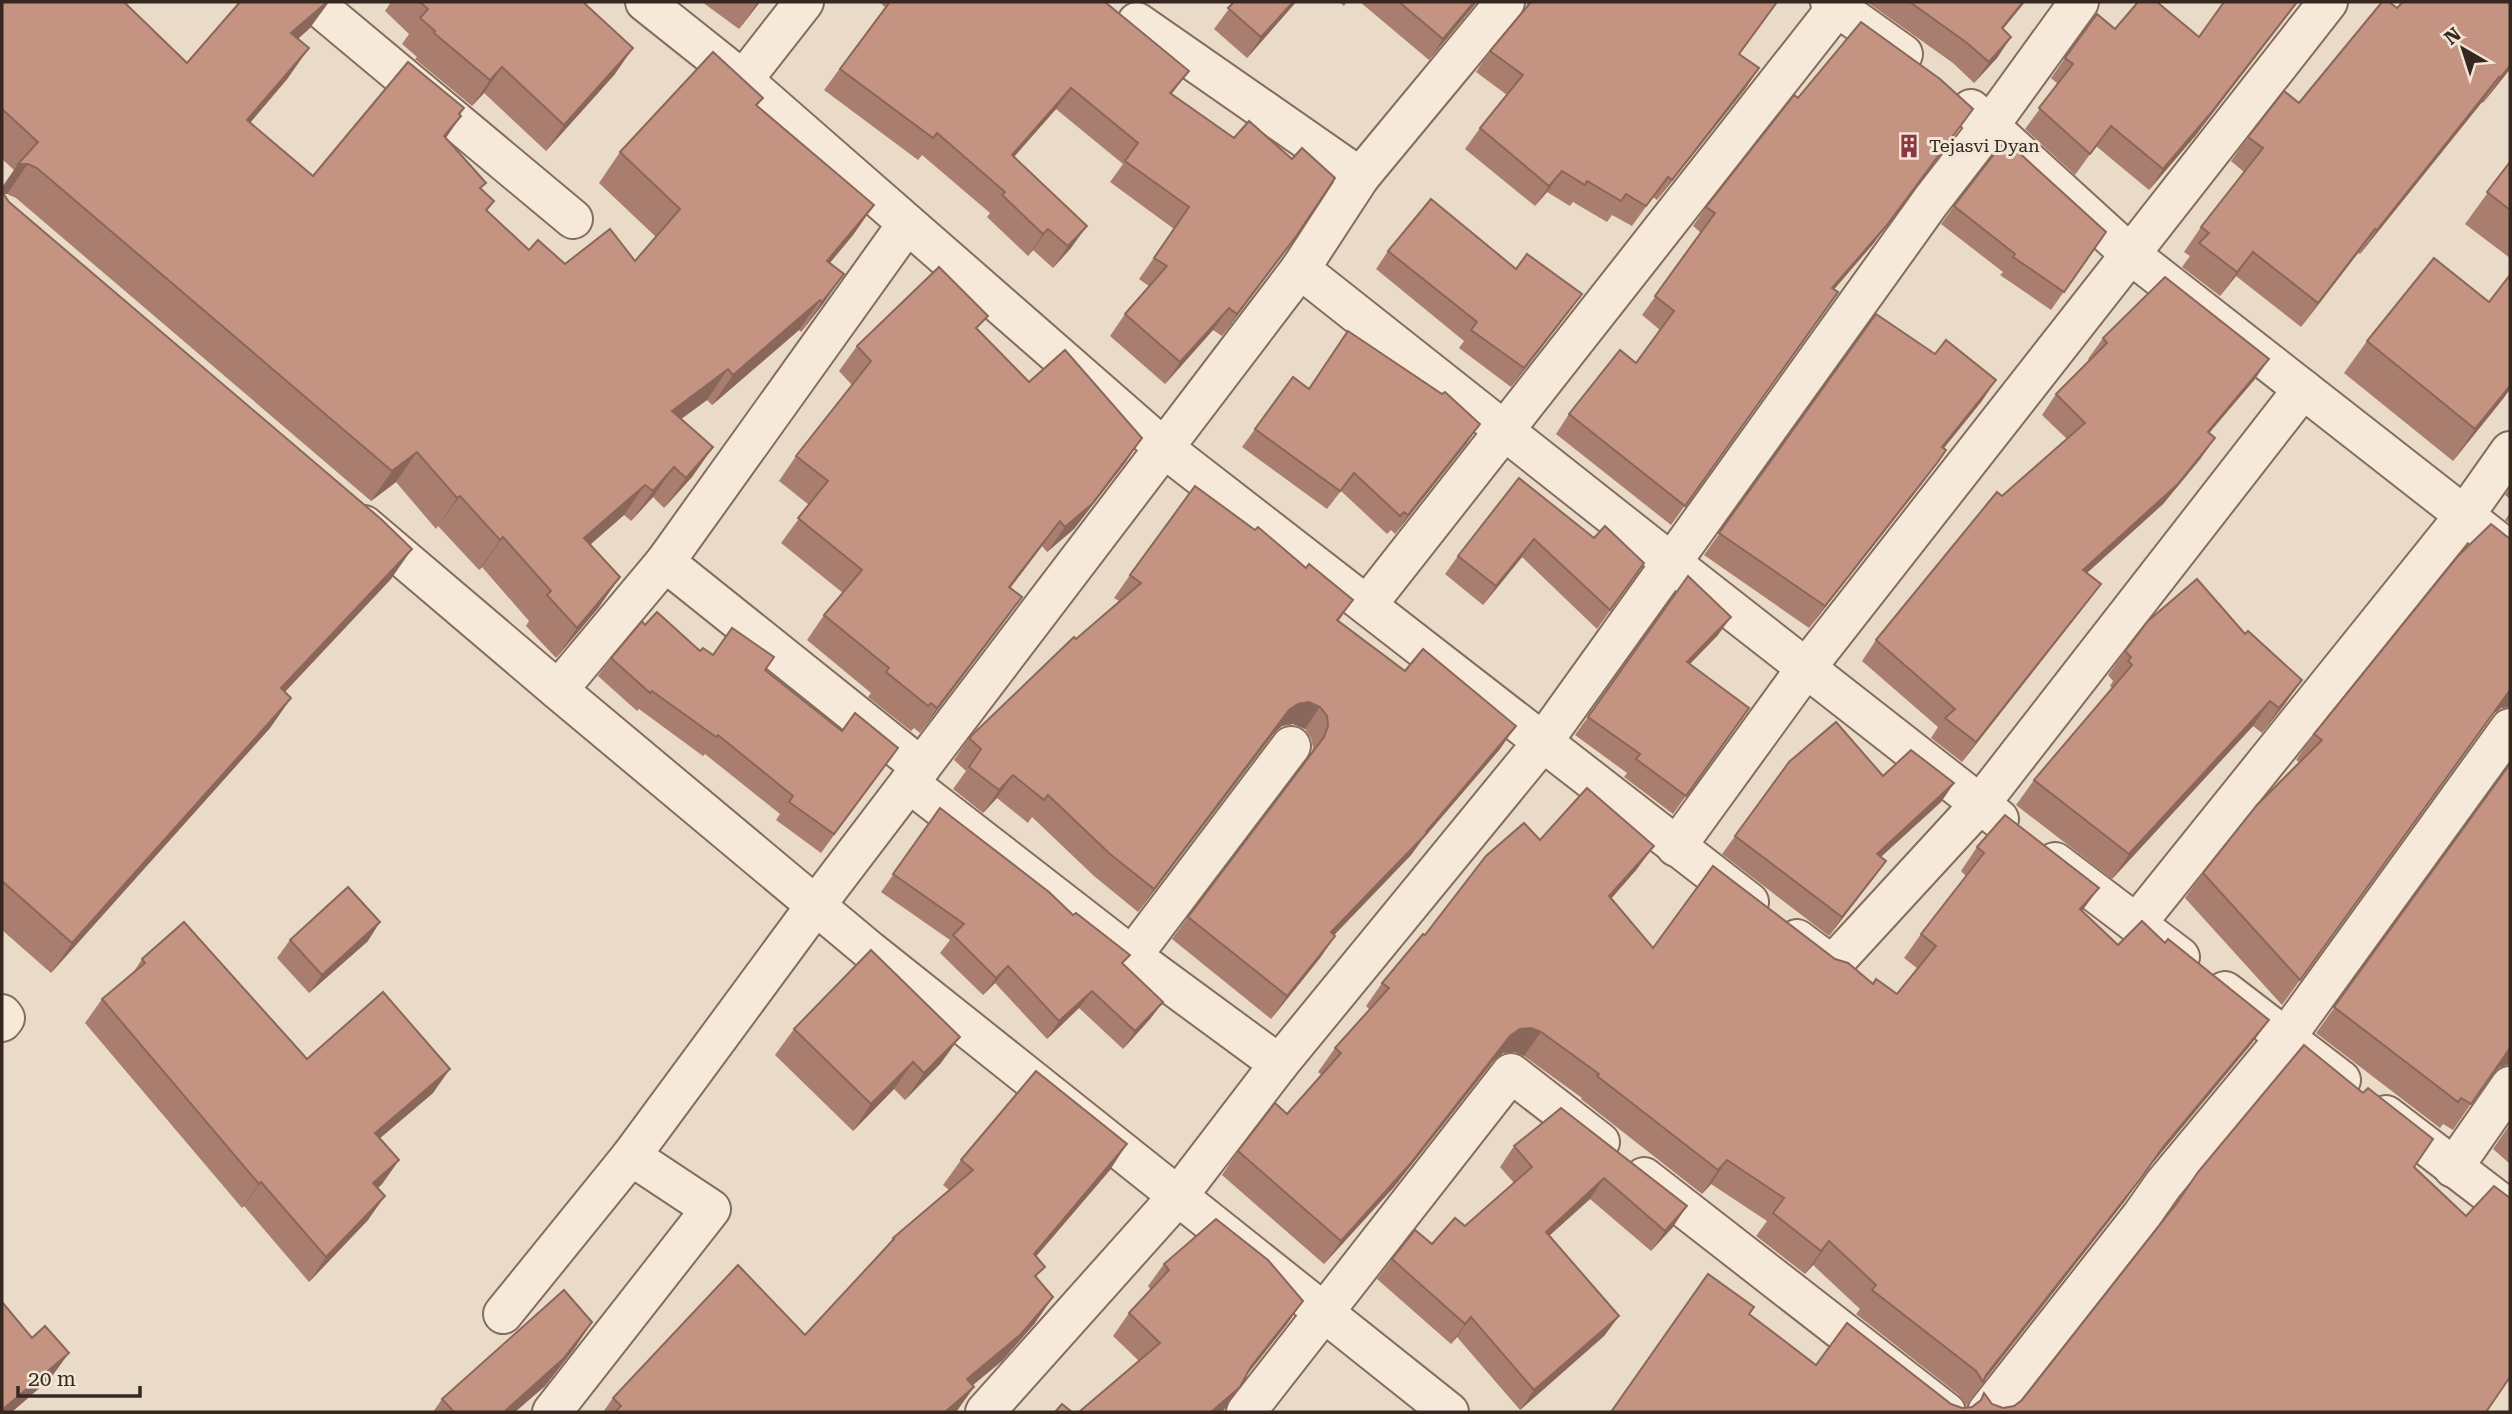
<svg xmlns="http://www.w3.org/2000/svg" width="2512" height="1414" font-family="'Roboto Serif',serif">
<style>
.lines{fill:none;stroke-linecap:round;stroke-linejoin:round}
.street-casing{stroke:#856d5e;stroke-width:42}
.street{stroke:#f6e9da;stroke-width:38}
.wall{fill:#a97e6f}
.shaded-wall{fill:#8a675a}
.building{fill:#c59381;stroke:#8a675a;stroke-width:2}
.labels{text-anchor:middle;stroke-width:6;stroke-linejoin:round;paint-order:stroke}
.poi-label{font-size:18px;fill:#362821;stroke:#f2e6d6;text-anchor:start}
</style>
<rect width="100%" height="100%" fill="#eadbc8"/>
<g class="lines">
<g class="street-casing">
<g id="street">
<polyline points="313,2 573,219"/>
<polyline points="645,2 743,80 804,2"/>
<polyline points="1505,2 1360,177 1300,269 1673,564 1999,819"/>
<polyline points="1830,2 1903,54"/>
<polyline points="1137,22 1360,177"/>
<polyline points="743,80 1164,448 1749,902"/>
<polyline points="1971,109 2130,254 2510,551"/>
<polyline points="364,525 558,690 869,950 1449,1412"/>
<polyline points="665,562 921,767"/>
<polyline points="1367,605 1841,2"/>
<polyline points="558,690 665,562 907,224"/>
<polyline points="909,783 1132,956 1279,1064"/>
<polyline points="1676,847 1806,668 2328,2"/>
<polyline points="2055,862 2180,957"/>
<polyline points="2136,924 2464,516 2510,451"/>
<polyline points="1797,939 1832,965 1980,804 2303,389"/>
<polyline points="1132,956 1291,746"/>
<polyline points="2225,991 2341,1080"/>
<polyline points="2,1014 5,1018 2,1022"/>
<polyline points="2386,1115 2510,1210"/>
<polyline points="2453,1168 2510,1086"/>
<polyline points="1644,1177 1946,1412"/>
<polyline points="503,1314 631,1156"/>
<polyline points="552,1412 711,1209 631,1156 816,905 1300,269"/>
<polyline points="985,1412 1178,1196 1279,1064 1542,743 1931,201 1990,125 2079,2"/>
<polyline points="1246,1412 1511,1073 1600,1142"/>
<polyline points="1987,1412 2142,1215 2163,1185 2286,1037 2510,728"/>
</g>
</g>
<use href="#street" class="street"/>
</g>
<g class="wall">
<polygon points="2,2 187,63 310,28 298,39 288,78 250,123 313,176 459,115 461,116 446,138 482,189 494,201 487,211 529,250 565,264 635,261 656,237 599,183 620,152 763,98 757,106 874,205 853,235 830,263 844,274 823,304 801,332 799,330 712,405 707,400 681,419 713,447 692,477 664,508 653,497 631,521 624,515 590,545 599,607 556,658 526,626 529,621 482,567 479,570 438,526 436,529 396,482 371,501 16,198 7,194 4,194 9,202 391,579 285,692 291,698 270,728 51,973 2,930 2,184 2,187 14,170 2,159"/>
<polygon points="391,2 583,2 615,74 546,151 484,93 472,106 415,59 417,57 402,44 409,34 385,11"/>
<polygon points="702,2 760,2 739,29"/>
<polygon points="879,2 1105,2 1172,94 1282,256 1222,336 1213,330 1165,384 1110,336 1125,314 1149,286 1139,279 1174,229 1110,182 1123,164 1056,109 1014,157 1071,248 1053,268 1033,250 1028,256 987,217 990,213 922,155 918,160 824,90 885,7"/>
<polygon points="1234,2 1296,2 1247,58 1214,29"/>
<polygon points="1339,2 1347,2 1344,6"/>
<polygon points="1360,2 1477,2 1429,60"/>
<polygon points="1526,2 1777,2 1739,55 1759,68 1745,89 1657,200 1653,197 1632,226 1612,215 1607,222 1573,202 1570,206 1547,192 1535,206 1465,149 1480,128 1507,95 1476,72 1490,51 1525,9 1527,5"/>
<polygon points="1867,2 2025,2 2003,29 2011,37 1997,58 1974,83 1953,63"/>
<polygon points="2510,2 2510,69 2483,103 2482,102 2360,254 2358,253 2301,327 2236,276 2220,296 2182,267 2190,256 2184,252 2201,227 2244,172 2231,161 2248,137 2299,103 2397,8"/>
<polygon points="2115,29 2199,37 2196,135 2149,190 2096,146 2075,175 2025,129 2058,84 2051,78 2065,58"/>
<polygon points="1798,98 1973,109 1873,244 1834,289 1838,292 1671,525 1556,434 1569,414 1636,363 1660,330 1642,315 1701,233 1693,226 1706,207"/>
<polygon points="2510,162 2510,258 2465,224"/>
<polygon points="1954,206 2106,232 2051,310 2000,275 2003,272 1941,224"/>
<polygon points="1388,251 1569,312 1511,387 1459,348 1464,341 1376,269"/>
<polygon points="2510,275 2510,389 2453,461 2344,373 2367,341 2489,302"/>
<polygon points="1876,314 1935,354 1996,380 1981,402 1944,448 1946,450 1921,485 1809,628 1704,555"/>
<polygon points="978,329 1029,382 1142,438 1125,463 1074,529 1047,552 1042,546 1010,588 1022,597 1004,622 920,733 914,728 911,731 868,697 871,693 807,640 824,615 843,593 781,543 809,505 779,481 796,456 852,385 839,371 857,346"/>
<polygon points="2103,338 2255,379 2209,433 2201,458 2163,504 2087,573 2086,604 1962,762 1931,738 1938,727 1862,661 1876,640 2002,496 2067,439 2042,415 2056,394 2090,361 2088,359"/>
<polygon points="1308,388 1467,443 1395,534 1391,530 1387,534 1341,491 1327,509 1242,447 1255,429"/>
<polygon points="1519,478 1594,538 1644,563 1597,629 1522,557 1483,605 1445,574 1458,556"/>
<polygon points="2510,488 2510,499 2505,495"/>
<polygon points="2510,513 2510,523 2505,520"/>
<polygon points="2510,539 2510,707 2501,708 2492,715 2282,1005 2185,898 2203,873 2299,762 2296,760 2314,734"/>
<polygon points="1306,568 1353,600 1338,622 1500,749 1422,840 1411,855 1334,935 1335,936 1320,958 1271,1019 1172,939 1188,917 1310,756 1313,748 1311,738 1305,729 1293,724 1282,726 1274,733 1138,912 1094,876 1032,817 1028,823 997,798 983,813 953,789 966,771 954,760 969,738 1076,639 1119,601 1114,598 1130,575"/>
<polygon points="1688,576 1718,635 1690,664 1749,708 1673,814 1624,777 1627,773 1575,735"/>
<polygon points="645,625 700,651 765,670 842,731 898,748 821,853 776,820 780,814 705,754 703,756 639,709 637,711 598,676 611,658"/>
<polygon points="2245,634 2302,680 2284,705 2262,733 2253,726 2112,879 2016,805 2034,780 2112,688 2110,686 2113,681 2108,675 2125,651"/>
<polygon points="1789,762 1883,776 1954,783 1941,802 1881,857 1886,861 1829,936 1722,854"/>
<polygon points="2510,764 2510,1064 2500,1067 2492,1073 2453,1130 2443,1124 2440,1128 2316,1033"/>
<polygon points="940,808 1124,964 1163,1002 1150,1019 1123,1049 1079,1008 1047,1039 995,983 983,995 940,953 950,940 881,892"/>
<polygon points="1540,840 1637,869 1611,899 1653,948 1835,959 1873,984 1897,994 1918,969 1904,958 1921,934 1966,876 1961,871 1977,847 2082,911 2118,945 2165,943 2269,1020 2252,1043 2146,1171 2124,1202 1984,1381 1967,1406 1959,1395 1856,1314 1860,1309 1813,1265 1805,1274 1756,1236 1767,1221 1711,1184 1702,1194 1581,1099 1582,1098 1524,1056 1515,1052 1503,1053 1494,1060 1394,1187 1324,1264 1222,1175 1238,1151 1287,1114 1322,1075 1318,1072 1335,1048 1370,1010 1366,1006 1382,983 1425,935"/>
<polygon points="290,940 368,941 309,993 277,958"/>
<polygon points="142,959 307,1059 433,1093 380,1138 399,1160 382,1184 378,1188 368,1220 309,1282 244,1206 242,1208 85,1023 102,999 133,973"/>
<polygon points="794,1029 941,1063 905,1100 894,1089 853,1131 775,1055"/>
<polygon points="1561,1108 1673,1227 1651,1251 1590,1199 1549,1236 1619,1316 1604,1336 1520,1410 1457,1337 1451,1344 1377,1279 1392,1259 1432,1244 1465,1226 1514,1183 1500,1167 1514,1146"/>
<polygon points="2510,1124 2510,1164 2493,1149"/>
<polygon points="961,1160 1110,1170 1036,1256 1037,1278 1035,1323 1002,1361 972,1385 974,1387 956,1412 603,1412 613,1398 805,1335 884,1251 893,1238 949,1190 943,1185"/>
<polygon points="1164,1264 1303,1301 1287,1324 1247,1375 1240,1387 1224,1410 1139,1361 1113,1336 1129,1313 1151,1290 1148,1286"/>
<polygon points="592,1322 574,1349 545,1386 515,1412 433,1412 442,1399"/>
</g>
<g class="shaded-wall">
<polygon points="327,2 329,2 310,28 270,63 291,33"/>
<polygon points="758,2 760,2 739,29"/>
<polygon points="1293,2 1296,2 1247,58 1261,37"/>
<polygon points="1474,2 1477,2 1429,60 1443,39"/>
<polygon points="2023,2 2025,2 1987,48 2002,28"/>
<polygon points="2297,2 2298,2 2196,135 2149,190 2163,169"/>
<polygon points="2011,37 1997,58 1974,83 1989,62"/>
<polygon points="309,48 288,78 226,151 247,120"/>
<polygon points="633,48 615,74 546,151 564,125"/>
<polygon points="2510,66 2510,69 2483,103 2500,78"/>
<polygon points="502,67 484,93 472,106 490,80"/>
<polygon points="1759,68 1745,89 1657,200 1672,180"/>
<polygon points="1189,71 1173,92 1155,115 1170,93"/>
<polygon points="2499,77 2482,102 2360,254 2377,230"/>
<polygon points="1071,88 1056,109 996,177 1012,155"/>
<polygon points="464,108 446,134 461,116 440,146 423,166 459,114"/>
<polygon points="1973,109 1873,244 1819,307 1832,288"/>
<polygon points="18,164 28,164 7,194 2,194 2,188"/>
<polygon points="1562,171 1547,192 1535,206 1549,186"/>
<polygon points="874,205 853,235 806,291 827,261"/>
<polygon points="1087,226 1071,248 1053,268 1068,246"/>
<polygon points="1048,229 1033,250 1028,256 1043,234"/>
<polygon points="2375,229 2358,253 2301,327 2318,303"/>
<polygon points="1297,235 1282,256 1222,336 1237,314"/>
<polygon points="2253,252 2236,276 2220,296 2237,272"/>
<polygon points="844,274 823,304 801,332 822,302"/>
<polygon points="1582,294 1569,312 1511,387 1524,368"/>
<polygon points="820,300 799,330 712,405 733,375"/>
<polygon points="1229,308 1213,330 1165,384 1180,362"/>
<polygon points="2269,359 2255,379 2193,452 2208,432"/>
<polygon points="728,369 707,400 651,441 672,411"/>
<polygon points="1996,380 1981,402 1926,470 1942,447"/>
<polygon points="2510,386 2510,389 2503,399 2453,461 2475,429"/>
<polygon points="1480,424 1467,443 1395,534 1408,515"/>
<polygon points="1142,438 1125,463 1074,529 1047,552 1065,527"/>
<polygon points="2215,438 2201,458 2163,504 2068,590 2083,570"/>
<polygon points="713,447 692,477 664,508 686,478"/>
<polygon points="417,452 396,482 371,501 392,471"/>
<polygon points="1937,463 1921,485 1809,628 1825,606"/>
<polygon points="674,467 653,497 631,521 653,491"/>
<polygon points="645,485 624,515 563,568 584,538"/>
<polygon points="460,496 438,526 436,529 457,498"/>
<polygon points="1060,521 1042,546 992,612 1009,587"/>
<polygon points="503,537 482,567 479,570 500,540"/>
<polygon points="1534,539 1522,557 1483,605 1496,586"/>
<polygon points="412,549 391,579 260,718 281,688"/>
<polygon points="620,577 599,607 556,658 577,628"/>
<polygon points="2101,584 2086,604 1962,762 1976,742"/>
<polygon points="1022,597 1004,622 920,733 937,708"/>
<polygon points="1731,617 1718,635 1674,680 1687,662"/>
<polygon points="2302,680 2284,705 2262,733 2279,708"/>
<polygon points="2510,690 2510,707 2501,708 2492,715 2282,1005"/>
<polygon points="291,698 270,728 51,973 72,943"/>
<polygon points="2270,701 2253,726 2112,879 2129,854"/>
<polygon points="1309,702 1320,707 1305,729 1293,724 1282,726 1274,733 1138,912 1154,889 1289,710 1298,704"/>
<polygon points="1516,726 1500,749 1422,840 1411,855 1315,955 1331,932 1426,832"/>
<polygon points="1013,775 997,798 983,813 999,790"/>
<polygon points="1954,783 1941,802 1864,872 1877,854"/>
<polygon points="1654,846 1637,869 1592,920 1609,896"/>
<polygon points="1886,861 1873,879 1829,936 1842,917"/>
<polygon points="2099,888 2082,911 2080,909"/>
<polygon points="380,922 368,941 309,993 322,975"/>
<polygon points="1335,936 1320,958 1271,1019 1287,996"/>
<polygon points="1008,966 995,983 983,995 996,978"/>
<polygon points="1092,991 1079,1008 1047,1039 1059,1021"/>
<polygon points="1163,1002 1150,1019 1123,1049 1135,1031"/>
<polygon points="2269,1020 2252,1043 2146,1171 2163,1147"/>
<polygon points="1531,1028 1541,1032 1524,1056 1515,1052 1503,1053 1494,1060 1394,1187 1324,1264 1341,1241 1510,1036 1520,1029"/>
<polygon points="960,1037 941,1063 905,1100 924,1073"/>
<polygon points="2510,1048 2510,1064 2500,1067 2492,1074"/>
<polygon points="913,1062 894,1089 853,1131 871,1104"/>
<polygon points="450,1069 433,1093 358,1157 375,1133"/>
<polygon points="1127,1144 1110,1170 1016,1280 1034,1254"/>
<polygon points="399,1160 382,1184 356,1207 373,1183"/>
<polygon points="1727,1160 1711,1184 1702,1194 1718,1170"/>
<polygon points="1604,1178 1590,1199 1531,1252 1546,1232"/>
<polygon points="2141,1178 2124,1202 1983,1382 1982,1381"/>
<polygon points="261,1182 244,1206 242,1208 259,1184"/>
<polygon points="385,1196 368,1220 309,1282 326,1257"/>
<polygon points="1687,1206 1673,1227 1651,1251 1665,1231"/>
<polygon points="1829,1241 1813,1265 1805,1274 1821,1251"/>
<polygon points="1053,1297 1035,1323 1002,1361 949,1405 967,1379"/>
<polygon points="1303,1301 1287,1324 1234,1391 1250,1368"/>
<polygon points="1619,1316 1604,1336 1520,1410 1534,1390"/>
<polygon points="1471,1317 1457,1337 1451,1344 1465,1324"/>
<polygon points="592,1322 574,1349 545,1386 515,1412 504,1412"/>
<polygon points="69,1353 50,1379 12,1412 2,1412 2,1410"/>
<polygon points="974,1387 956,1412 945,1412"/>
<polygon points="1240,1387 1224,1410 1222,1412 1210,1412"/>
</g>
<g class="building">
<polygon points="2,2 124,2 187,63 240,2 327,2 291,33 309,48 247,120 313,176 408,62 464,108 459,114 461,116 444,136 486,183 480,188 494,201 486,210 529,250 538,240 565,264 610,229 635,261 680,209 620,152 713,52 763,98 756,105 874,205 827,261 844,274 822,302 820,300 733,375 728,369 672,411 713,447 686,478 674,467 653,491 645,485 584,538 620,577 577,628 547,595 551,591 503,537 500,540 460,496 457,498 417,452 392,471 37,168 28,164 18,164 38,142 2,109"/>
<polygon points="420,2 583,2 633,48 564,125 502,67 490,80 434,33 435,31 420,18 428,9"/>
<polygon points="890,2 1105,2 1189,71 1170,93 1234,138 1249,121 1292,159 1302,148 1335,178 1297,235 1237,314 1229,308 1180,362 1125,314 1167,266 1154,258 1189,207 1125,161 1138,143 1071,88 1012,155 1087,226 1068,246 1048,229 1043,234 1002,195 1005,192 937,133 933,138 840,69"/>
<polygon points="1234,2 1293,2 1261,37 1228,8"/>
<polygon points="1399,2 1474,2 1443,39"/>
<polygon points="1531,2 1777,2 1739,54 1759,68 1672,180 1668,177 1646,206 1626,194 1621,201 1587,181 1585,185 1562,171 1549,186 1480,128 1523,75 1490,51"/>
<polygon points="1910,2 2023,2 2002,28 2011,37 1989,62 1967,43"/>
<polygon points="2138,2 2157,2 2199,37 2224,2 2297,2 2210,114 2163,169 2111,126 2090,154 2039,108 2073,64 2065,58 2097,14 2115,29"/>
<polygon points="2382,2 2389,2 2397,8 2403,2 2510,2 2510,66 2500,78 2499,77 2377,230 2375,229 2318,303 2253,252 2237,272 2199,243 2209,233 2201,227 2263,148 2248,137 2284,91 2299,103"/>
<polygon points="1861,22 1940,79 1973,109 1887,225 1832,288 1838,292 1685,506 1569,414 1620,350 1636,363 1674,311 1655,296 1715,213 1706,207 1794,95 1798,98"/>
<polygon points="2005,140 2106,232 2064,292 2013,257 2015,254 1954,206"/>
<polygon points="2510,162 2510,210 2487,192"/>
<polygon points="2,184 3,193 9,202 381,519 412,549 281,688 291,698 72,943 2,881"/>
<polygon points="1431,199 1516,269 1527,254 1582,294 1524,368 1471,330 1477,322 1388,251"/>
<polygon points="2434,258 2489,302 2510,275 2510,386 2475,429 2367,341"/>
<polygon points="939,267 988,316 976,328 1029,382 1065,350 1142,438 1092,504 1065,527 1060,521 1009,587 1022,597 937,708 931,703 928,706 886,672 889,668 824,615 862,570 798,518 828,481 796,456 871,361 857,346"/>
<polygon points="2165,277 2269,359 2208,432 2215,438 2178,484 2083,570 2101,584 1976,742 1945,718 1955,709 1876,640 1997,492 2002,496 2085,423 2056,394 2107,343 2103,338"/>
<polygon points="1876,314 1935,354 1946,340 1996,380 1942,447 1946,450 1937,463 1825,606 1719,533"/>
<polygon points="1348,331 1442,394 1445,392 1480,424 1408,515 1404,512 1400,516 1354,473 1340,491 1255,429 1293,377 1309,389"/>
<polygon points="1519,478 1594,538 1605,526 1644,563 1610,610 1534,539 1496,586 1458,556"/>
<polygon points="1195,486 1255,530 1258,527 1306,568 1309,564 1353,600 1337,620 1405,671 1423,649 1516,726 1426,832 1427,833 1331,932 1335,936 1287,996 1188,917 1324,737 1328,726 1327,716 1320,707 1309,702 1298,704 1289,710 1154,889 1110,854 1048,795 1044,800 1013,775 999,790 969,767 981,749 969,738 1074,637 1076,639 1141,583 1130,575"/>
<polygon points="2491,524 2510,539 2510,690 2300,980 2203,873 2257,805 2322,740 2314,734 2458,556"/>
<polygon points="1688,576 1731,617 1687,662 1749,708 1686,796 1636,759 1640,754 1588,717"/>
<polygon points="2197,579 2245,634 2248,631 2302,680 2279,708 2270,701 2129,854 2034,780 2132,665 2128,661 2131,657 2125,651 2148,621"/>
<polygon points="657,612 700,651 703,648 713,655 732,628 774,657 765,670 842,731 855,713 898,748 834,834 789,802 793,796 718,735 716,737 652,691 650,693 611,658 642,621 645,625"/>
<polygon points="1836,722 1883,776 1911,750 1954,783 1877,854 1886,861 1842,917 1735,836 1789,762"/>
<polygon points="2510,764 2510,1048 2471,1104 2461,1098 2458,1102 2334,1007"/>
<polygon points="1587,788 1654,846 1609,896 1653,948 1713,866 1835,959 1848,963 1873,984 1876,979 1897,994 1936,946 1921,934 1984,853 1977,847 2005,815 2099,888 2080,909 2118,945 2142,921 2165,943 2168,939 2269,1020 2163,1147 2141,1178 1986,1375 1983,1382 1976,1371 1872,1290 1876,1285 1829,1241 1821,1251 1773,1213 1784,1198 1727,1160 1718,1170 1597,1076 1599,1074 1541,1032 1531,1028 1520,1029 1510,1036 1410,1164 1341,1241 1238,1151 1275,1103 1287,1114 1341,1053 1335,1048 1389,988 1382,983 1423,934 1425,935 1486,856 1524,823 1540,840"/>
<polygon points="940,808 1049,892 1073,915 1076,913 1130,955 1122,963 1163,1002 1135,1031 1092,991 1059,1021 1008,966 996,978 953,935 964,924 893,874"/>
<polygon points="348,887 380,922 322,975 290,940"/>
<polygon points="184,922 307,1059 383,992 450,1069 375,1133 399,1160 373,1183 385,1196 326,1257 261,1182 259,1184 102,999 145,963 142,959"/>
<polygon points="871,950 960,1037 924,1073 913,1062 871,1104 794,1029"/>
<polygon points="2304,1045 2363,1093 2368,1088 2433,1139 2414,1167 2466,1216 2494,1186 2510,1198 2510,1377 2486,1412 1611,1412 1708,1274 1754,1307 1749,1314 1816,1365 1847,1323 1951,1404 1962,1408 1972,1407 1981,1400 1984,1393 1992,1404 2003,1408 2014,1406 2022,1400 2177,1203 2198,1172"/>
<polygon points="1036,1071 1127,1144 1034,1254 1045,1267 1035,1276 1053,1297 1020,1335 967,1379 974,1387 945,1412 615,1412 621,1406 613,1398 738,1265 805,1335 894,1239 893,1238 973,1170 961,1160"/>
<polygon points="1561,1108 1687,1206 1665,1231 1604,1178 1546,1232 1619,1316 1534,1390 1471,1317 1465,1324 1392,1259 1415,1230 1432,1244 1455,1218 1465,1226 1532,1167 1514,1146"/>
<polygon points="1216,1219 1268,1260 1303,1301 1250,1368 1240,1387 1211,1412 1079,1412 1160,1343 1129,1313 1169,1270 1164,1264"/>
<polygon points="564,1290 592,1322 563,1359 504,1412 454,1412 442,1399"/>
<polygon points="2,1302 32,1338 45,1326 69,1353 2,1410"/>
<polygon points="1062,1404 1072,1412 1055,1412"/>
</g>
<defs>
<g id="building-bare" transform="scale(1.89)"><path d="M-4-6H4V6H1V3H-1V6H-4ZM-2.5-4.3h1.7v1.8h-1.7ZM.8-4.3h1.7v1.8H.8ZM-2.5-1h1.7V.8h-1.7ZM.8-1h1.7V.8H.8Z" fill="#8e3442" stroke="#f2e6d6" stroke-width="2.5" paint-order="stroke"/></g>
</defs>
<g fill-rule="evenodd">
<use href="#building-bare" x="1909" y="146"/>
</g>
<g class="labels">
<g class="poi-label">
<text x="1929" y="152">Tejasvi Dyan</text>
</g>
</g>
<rect width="2512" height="1414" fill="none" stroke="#362821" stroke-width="7"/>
<g transform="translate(2463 49) rotate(321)" stroke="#f2e6d6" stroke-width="5" paint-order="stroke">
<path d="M0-5L12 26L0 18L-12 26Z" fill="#362821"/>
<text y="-10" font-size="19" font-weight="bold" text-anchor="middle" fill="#362821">N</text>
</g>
<path d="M18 1386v10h122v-10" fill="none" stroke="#362821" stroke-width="3.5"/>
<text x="28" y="1386" font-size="21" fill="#362821" stroke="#f2e6d6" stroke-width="5" paint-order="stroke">20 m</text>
</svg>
